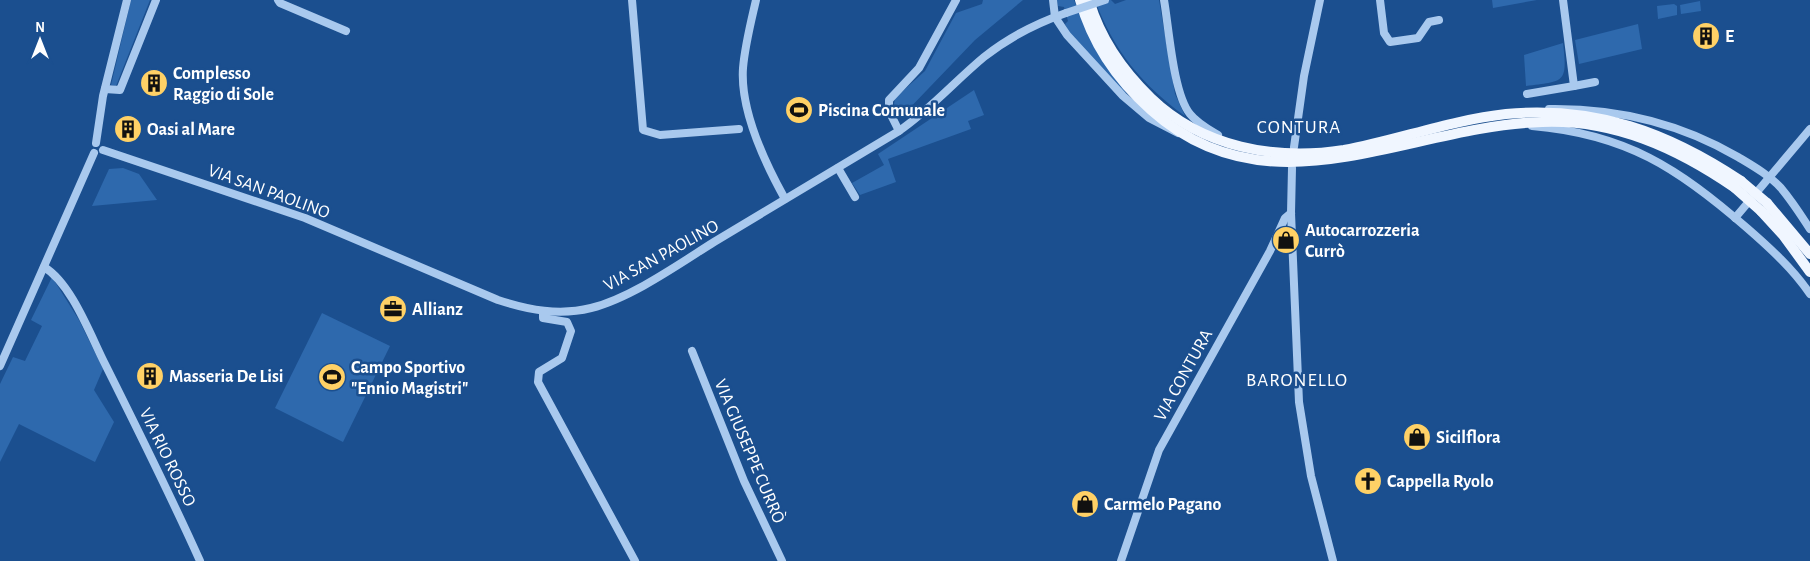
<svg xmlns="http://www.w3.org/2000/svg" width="1810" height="561" font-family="'Alegreya Sans',sans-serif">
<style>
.green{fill:#2e69ad}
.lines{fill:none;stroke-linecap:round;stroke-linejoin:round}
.minor{stroke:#a9c9ee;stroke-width:8}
.major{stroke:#f0f6ff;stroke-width:10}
.minor-bridge{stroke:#a9c9ee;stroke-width:8}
.major-bridge{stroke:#f0f6ff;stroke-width:10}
.labels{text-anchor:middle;stroke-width:5;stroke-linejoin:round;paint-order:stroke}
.poi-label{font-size:18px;font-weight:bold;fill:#fff;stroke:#1b4f8f;text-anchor:start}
.street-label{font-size:18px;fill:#fff;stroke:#1b4f8f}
.neighbourhood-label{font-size:19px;letter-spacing:1px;fill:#fff;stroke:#1b4f8f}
</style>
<rect width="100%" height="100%" fill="#1b4f8f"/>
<g class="green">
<polygon points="131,0 150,0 116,86 111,85"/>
<polygon points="983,0 1023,0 975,40 904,114 898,112 894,104 895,98 925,71 956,13 982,4"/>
<polygon points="1057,0 1074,0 1094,47 1131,100 1071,36 1065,24 1068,21 1064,7 1058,6"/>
<path d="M1095,0h16l4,4 11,-4h33l16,94 10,22c-43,-31 -72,-66 -90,-116z"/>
<polygon points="1492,0 1537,0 1493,8"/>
<polygon points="1700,1 1701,11 1681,14 1680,5"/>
<polygon points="1674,4 1677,6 1677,15 1658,19 1657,6"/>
<polygon points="1638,24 1642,49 1579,64 1575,40"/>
<path d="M1563,43c5,41 1,38 -37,43l-2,-31z"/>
<polygon points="974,90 984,115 968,121 971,129 888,159 896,182 860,195 852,183 884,165 878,154"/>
<polygon points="123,168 139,174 157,200 92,206 109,169"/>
<polygon points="52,277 79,320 103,369 94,390 114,422 95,462 19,424 0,462 0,384 13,357 25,361 42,326 31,320"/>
<polygon points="322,313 390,346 343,442 275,408"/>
</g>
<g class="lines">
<g class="minor">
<polyline points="278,0 280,3 346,31"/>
<polyline points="632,0 643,130 660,135 739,129"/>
<path d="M756,0c-5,22 -11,45 -13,68 -3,43 22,95 42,131"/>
<polyline points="1053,0 1055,17 1067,35 1123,96 1149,118 1178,133"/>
<path d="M1164,0c5,28 9,93 26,114 7,9 18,15 28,21"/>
<polyline points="1380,0 1384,33 1390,42 1418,38 1429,22 1439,20"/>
<polyline points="1574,86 1595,82"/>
<polyline points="105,89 120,90 156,0"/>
<polyline points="1527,94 1574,86 1563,0"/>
<path d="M1549,109c68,-1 131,14 189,48 15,9 31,18 43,31 11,13 20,27 29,41"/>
<path d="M1532,126c94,8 146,42 215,102 23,20 46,41 63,66"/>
<polyline points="899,131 889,111 889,100 919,68 956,0"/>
<polyline points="96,143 103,96 127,0"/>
<polyline points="1294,147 1304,76 1320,0"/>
<path d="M103,150l202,68 193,82c31,10 61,16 93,8 40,-10 88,-44 123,-66 62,-37 124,-74 185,-111 32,-22 56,-50 85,-74 24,-19 53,-34 82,-44"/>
<polyline points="838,168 855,197"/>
<polyline points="1292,168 1291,213 1299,402 1311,476 1333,561"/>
<polyline points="1735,218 1810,129"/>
<path d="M44,267c27,16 46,67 60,95 33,66 66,132 96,199"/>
<polyline points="543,311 543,318 567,322 571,331 562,358 539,372 538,382 635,561"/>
<polyline points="692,351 744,481 782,561"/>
<polyline points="0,366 94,153"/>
<polyline points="1121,561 1159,450 1270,251 1285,218 1291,213"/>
</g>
<g class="major">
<path d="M1080,0c12,43 37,80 71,110 119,107 255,16 391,12 71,-3 135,26 193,66"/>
<path d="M1089,0c11,38 34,71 62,98 51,49 124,63 193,52 54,-10 107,-30 162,-36 90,-8 161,18 235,67"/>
<polyline points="1767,203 1810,254"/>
<polyline points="1761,211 1783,235 1810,272"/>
</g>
<polyline class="minor-bridge" points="1066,13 1105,0"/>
<g class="major-bridge">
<polyline points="1741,181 1767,203"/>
<polyline points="1735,188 1761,211"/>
</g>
</g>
<defs>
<g id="building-disc" transform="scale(1.4375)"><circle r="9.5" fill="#ffd166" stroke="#1b4f8f"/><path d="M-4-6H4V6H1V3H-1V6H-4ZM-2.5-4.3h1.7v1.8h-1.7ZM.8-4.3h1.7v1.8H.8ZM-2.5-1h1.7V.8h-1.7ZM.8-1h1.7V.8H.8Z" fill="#111"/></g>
<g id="stadium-disc" transform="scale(1.4375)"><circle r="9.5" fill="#ffd166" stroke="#1b4f8f"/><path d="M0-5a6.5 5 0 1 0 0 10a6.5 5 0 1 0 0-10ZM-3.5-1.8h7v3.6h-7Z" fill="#111"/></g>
<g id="shop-disc" transform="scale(1.4375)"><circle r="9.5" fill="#ffd166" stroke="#1b4f8f"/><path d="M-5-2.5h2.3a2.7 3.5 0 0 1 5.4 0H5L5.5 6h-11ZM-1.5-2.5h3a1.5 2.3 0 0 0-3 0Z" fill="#111"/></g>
<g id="office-disc" transform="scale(1.4375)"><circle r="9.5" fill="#ffd166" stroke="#1b4f8f"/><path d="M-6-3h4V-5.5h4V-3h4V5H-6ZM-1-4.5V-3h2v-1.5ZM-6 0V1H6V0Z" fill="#111"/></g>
<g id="church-disc" transform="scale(1.4375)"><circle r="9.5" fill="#ffd166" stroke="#1b4f8f"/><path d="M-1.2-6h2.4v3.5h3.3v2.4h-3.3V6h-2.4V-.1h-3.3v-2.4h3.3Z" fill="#111"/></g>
</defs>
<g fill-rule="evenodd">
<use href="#building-disc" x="1706" y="36"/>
<use href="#building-disc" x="154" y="83"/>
<use href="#stadium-disc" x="799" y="110"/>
<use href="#building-disc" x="128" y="129"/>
<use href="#shop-disc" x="1286" y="240"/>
<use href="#office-disc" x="393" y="309"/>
<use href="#building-disc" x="150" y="376"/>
<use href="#stadium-disc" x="332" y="377"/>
<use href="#shop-disc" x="1417" y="437"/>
<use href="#church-disc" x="1368" y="481"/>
<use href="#shop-disc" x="1085" y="504"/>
</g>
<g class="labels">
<g class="poi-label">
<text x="1725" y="42">E</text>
<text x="173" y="79">Complesso<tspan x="173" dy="21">Raggio di Sole</tspan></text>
<text x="818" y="116">Piscina Comunale</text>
<text x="147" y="135">Oasi al Mare</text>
<text x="1305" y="236">Autocarrozzeria<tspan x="1305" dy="21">Currò</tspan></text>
<text x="412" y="315">Allianz</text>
<text x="351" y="373">Campo Sportivo<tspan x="351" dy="21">"Ennio Magistri"</tspan></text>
<text x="169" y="382">Masseria De Lisi</text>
<text x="1436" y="443">Sicilflora</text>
<text x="1387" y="487">Cappella Ryolo</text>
<text x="1104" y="510">Carmelo Pagano</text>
</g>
<g class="street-label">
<text transform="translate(269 191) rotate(20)" y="6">VIA SAN PAOLINO</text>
<text transform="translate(661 255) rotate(-29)" y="6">VIA SAN PAOLINO</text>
<text transform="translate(1183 375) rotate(-61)" y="6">VIA CONTURA</text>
<text transform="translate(750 451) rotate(67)" y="6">VIA GIUSEPPE CURRÒ</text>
<text transform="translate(168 457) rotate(64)" y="6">VIA RIO ROSSO</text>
</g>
<g class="neighbourhood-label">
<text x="1299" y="133">CONTURA</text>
<text x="1297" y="386">BARONELLO</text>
</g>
</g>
<g transform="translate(40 40)" stroke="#1b4f8f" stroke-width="4" paint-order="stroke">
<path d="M0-4L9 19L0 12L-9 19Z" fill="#ffffff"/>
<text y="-8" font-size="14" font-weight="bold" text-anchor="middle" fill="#ffffff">N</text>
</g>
</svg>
